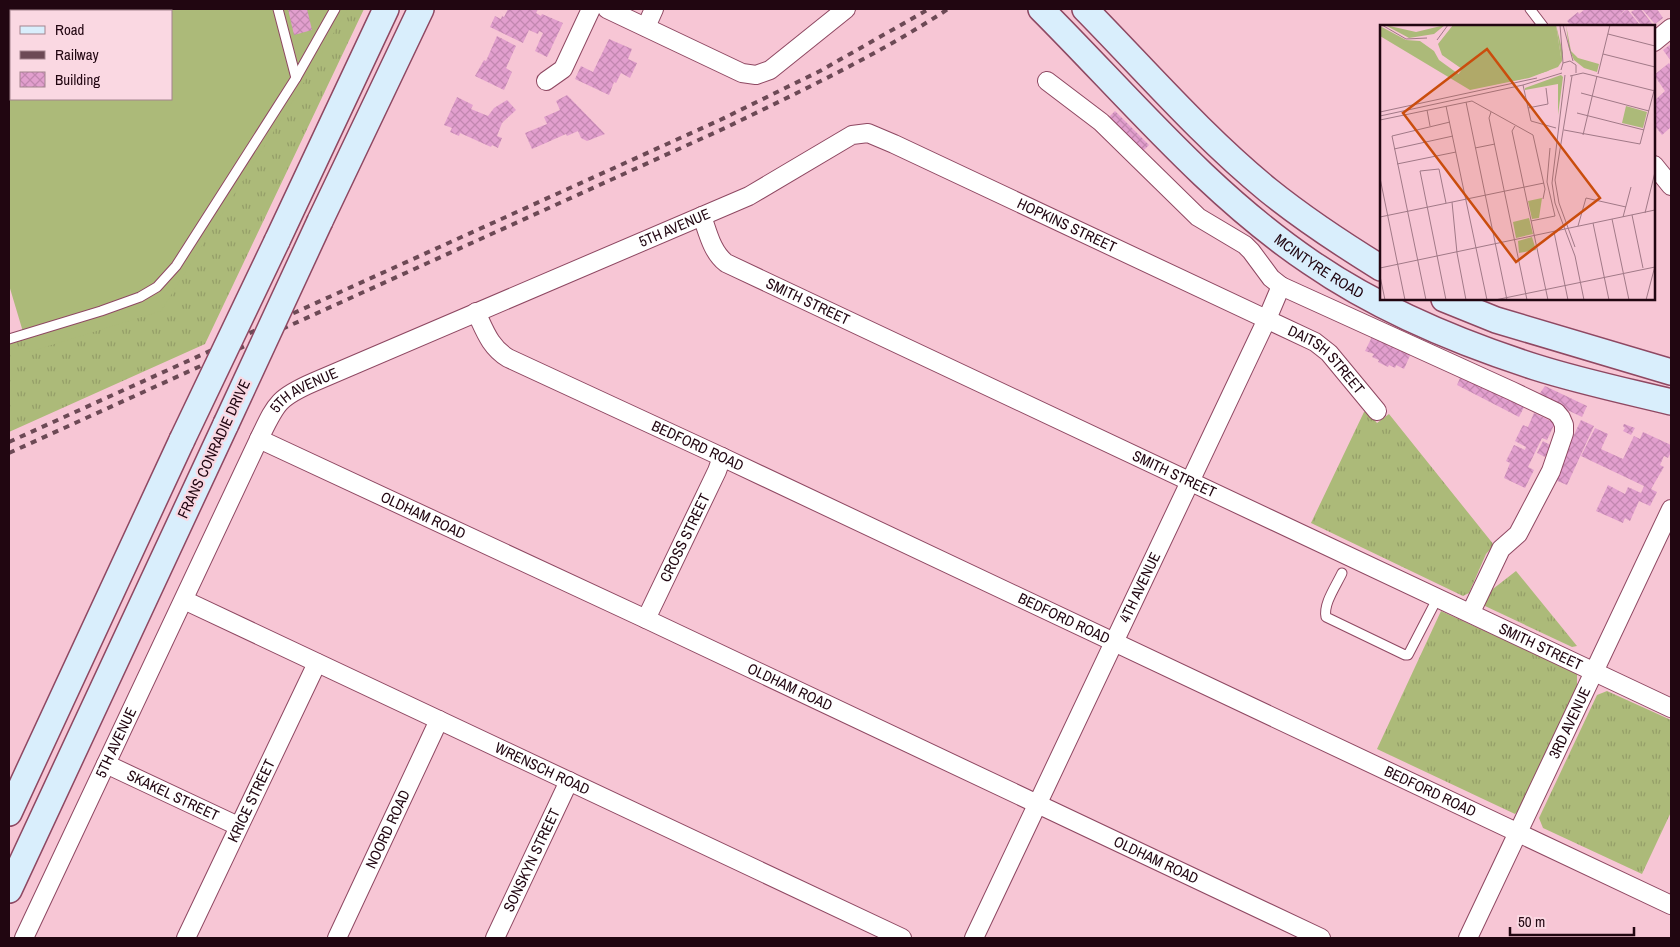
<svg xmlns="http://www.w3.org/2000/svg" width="1680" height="947" font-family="'Archivo Narrow',sans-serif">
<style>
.grass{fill:url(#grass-tufts)}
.pitch{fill:#acba79;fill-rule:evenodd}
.building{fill:url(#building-cross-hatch)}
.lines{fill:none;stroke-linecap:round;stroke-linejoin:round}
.service-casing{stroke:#8e4862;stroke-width:11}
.minor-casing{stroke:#8e4862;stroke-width:20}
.secondary-casing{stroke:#8e4862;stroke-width:28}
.service{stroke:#fff;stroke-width:9}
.minor{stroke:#fff;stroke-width:18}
.secondary{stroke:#d9eefc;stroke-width:25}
.rail{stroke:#6c4955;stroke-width:4;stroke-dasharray:6 6;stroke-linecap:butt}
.secondary-bridge-casing{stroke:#8e4862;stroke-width:28;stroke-linecap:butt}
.secondary-bridge{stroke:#d9eefc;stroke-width:25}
.labels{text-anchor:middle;stroke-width:4.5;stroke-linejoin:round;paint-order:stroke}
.street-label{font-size:15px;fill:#210611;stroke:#fad8e2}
.inset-road{fill:none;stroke:#a17987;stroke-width:1}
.view{fill:#ca4d0d;fill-opacity:0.15;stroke:#ca4d0d;stroke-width:2.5}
.inset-edge{fill:none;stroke:#210611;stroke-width:2.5}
</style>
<defs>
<pattern id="grass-tufts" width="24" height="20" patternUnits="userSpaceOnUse" patternTransform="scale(1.25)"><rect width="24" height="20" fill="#acba79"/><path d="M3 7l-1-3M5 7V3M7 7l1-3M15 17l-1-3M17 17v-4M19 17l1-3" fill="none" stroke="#949e68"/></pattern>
<pattern id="building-cross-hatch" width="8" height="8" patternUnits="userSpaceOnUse" patternTransform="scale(1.25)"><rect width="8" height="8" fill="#e29fce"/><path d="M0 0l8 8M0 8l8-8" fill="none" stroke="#c287b0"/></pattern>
</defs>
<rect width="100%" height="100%" fill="#f7c6d5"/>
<g class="grass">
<polygon points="339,9 364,9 205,344 9,432 9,344 120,309"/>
<polygon points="1367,411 1377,423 1389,414 1494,545 1486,554 1469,593 1463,596 1311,523 1364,412"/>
<polygon points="1516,571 1577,646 1572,647 1485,606 1484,600 1489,592"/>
<polygon points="1441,611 1577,673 1577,687 1518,811 1515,814 1377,749"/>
<polygon points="1607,691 1671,720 1671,812 1642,874 1543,828 1539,818 1597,695"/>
</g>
<path class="pitch" d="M9,9h339l-56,93 -131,209 -132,41 -20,-67zM11,11h160v88h-160z"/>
<g class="building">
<polygon points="288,9 307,9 312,30 294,35"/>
<polygon points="508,9 538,9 536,13 541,16 542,14 563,23 547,57 535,51 543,33 539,31 538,34 529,30 523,43 490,27 495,16 501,19 502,16 504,17"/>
<polygon points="1585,9 1626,9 1616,18 1627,9 1640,25 1638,26 1572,26 1567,21 1578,12 1579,14"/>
<polygon points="1636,9 1641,9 1653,25 1642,26 1631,12"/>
<polygon points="1642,9 1657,9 1663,18 1655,24"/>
<polygon points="497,36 516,46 506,68 512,72 504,90 475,76 484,60 486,61"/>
<polygon points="609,39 632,49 628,59 637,63 630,78 621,73 616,83 614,82 609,95 575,79 581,66 593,72"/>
<polygon points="1671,44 1671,61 1663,50"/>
<polygon points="1669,63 1671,66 1671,127 1662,135 1654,125 1654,101 1665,91 1654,75"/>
<polygon points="567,95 605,134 587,141 581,138 578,131 567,136 566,134 532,149 525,133 547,124 544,117 560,110 556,101"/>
<polygon points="457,97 473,105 471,109 488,116 494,108 507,100 516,110 502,123 497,136 502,138 498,148 492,145 491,147 460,133 459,136 450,132 452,128 444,125"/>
<polygon points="1115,111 1149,145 1141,153 1107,119"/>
<polygon points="1374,333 1412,351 1404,369 1396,365 1395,368 1389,365 1388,367 1378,362 1379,360 1372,357 1374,354 1365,351"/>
<polygon points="1460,373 1525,405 1519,417 1457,385 1460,378 1458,377"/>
<polygon points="1545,386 1587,406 1582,417 1538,396"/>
<polygon points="1534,413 1555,423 1547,440 1542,438 1528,467 1534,470 1525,488 1504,478 1510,463 1506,461 1514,445 1525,450 1526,447 1515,441 1523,425 1528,427"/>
<polygon points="1581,420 1594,426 1567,485 1553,479"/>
<polygon points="1624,424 1635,428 1631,435 1623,431 1625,428 1623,426"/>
<polygon points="1595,428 1608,434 1601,449 1623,459 1634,436 1640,439 1643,432 1671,445 1671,452 1668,458 1664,456 1660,465 1664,467 1651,489 1657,492 1650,506 1639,501 1630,521 1625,518 1623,523 1596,511 1608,485 1625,494 1628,487 1641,493 1644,486 1581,456"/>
<polygon points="1543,441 1550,445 1545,457 1537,453"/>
</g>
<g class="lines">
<g class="service-casing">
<g id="service">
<polyline points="278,9 296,78"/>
<polyline points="1530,9 1543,26"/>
<polyline points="9,339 101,311 140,297 157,287 176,266 296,78 335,9"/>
<path d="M1342,573c-6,13 -19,31 -16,44l79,38h3l30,-58"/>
</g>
</g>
<g class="minor-casing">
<g id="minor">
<polyline points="607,9 742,73 756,75 770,70 846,9"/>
<polyline points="646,27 654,9"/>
<polyline points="1654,42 1671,28"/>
<polyline points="546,81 563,69 591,9"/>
<polyline points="1654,165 1671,186"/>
<path id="s1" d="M702,216c6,17 10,36 24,47l945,445"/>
<polyline points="1281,286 1512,391 1556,412 1561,418 1564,425 1564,433 1551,471 1518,534 1501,549 1471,612"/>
<path id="s2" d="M476,312c9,19 14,35 32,46l214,99 949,448"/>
<path id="s3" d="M259,439l387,180 675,319"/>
<path id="s4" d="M184,600l718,338"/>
<path id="s5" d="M646,619l71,-148 5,-14"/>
<path id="s6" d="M106,764l132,62"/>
<path id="s7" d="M24,938l235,-499c17,-35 18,-41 55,-57l435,-186 103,-61 16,-2 26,11 421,198 14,11 48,58"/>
<path id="s8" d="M186,938l131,-275"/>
<path id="s9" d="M337,938l102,-218"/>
<path id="s10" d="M495,938l74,-157"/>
<path id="s11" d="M974,938l293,-619 14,-33 -10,-8 -20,-27 -6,-6 -47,-28 -97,-95 -54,-41"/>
<path id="s12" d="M1468,938l203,-429"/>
</g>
</g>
<g class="secondary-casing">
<g id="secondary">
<path id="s13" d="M1041,9c87,87 167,184 269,253 68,47 147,80 225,105 44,14 91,24 136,35"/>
<path d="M1085,9c60,61 117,127 183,181 36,29 74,54 113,78"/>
<polyline points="320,221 421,9"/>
<polyline points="277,241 386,9"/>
<polyline points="1444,299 1496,320 1671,372"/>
<polyline points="9,813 182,440"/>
<polyline points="9,890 226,424"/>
</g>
</g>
<use href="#service" class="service"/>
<use href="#minor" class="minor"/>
<use href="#secondary" class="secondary"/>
<g class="rail">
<polyline points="9,442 720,120 820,71 929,9"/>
<path d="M9,453l716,-325c76,-37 153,-73 223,-119"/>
</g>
<g class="secondary-bridge-casing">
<g id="secondary-bridge">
<polyline points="226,424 320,221"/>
<polyline points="182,440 277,241"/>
</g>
</g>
<use href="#secondary-bridge" class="secondary-bridge"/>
</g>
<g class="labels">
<g class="street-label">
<text dy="5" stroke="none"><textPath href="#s7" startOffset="1462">HOPKINS STREET</textPath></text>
<text dy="5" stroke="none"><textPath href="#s7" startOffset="1026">5TH AVENUE</textPath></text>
<text dy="5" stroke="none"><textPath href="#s13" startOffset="380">MCINTYRE ROAD</textPath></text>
<text dy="5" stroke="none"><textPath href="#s1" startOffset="144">SMITH STREET</textPath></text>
<text dy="5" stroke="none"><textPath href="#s7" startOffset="1756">DAITSH STREET</textPath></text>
<text dy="5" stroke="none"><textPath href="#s7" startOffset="621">5TH AVENUE</textPath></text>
<text dy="5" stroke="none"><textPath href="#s2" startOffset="266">BEDFORD ROAD</textPath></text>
<text transform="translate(214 449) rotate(-65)" y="5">FRANS CONRADIE DRIVE</text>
<text dy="5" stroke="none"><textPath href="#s1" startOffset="549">SMITH STREET</textPath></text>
<text dy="5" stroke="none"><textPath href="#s3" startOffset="181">OLDHAM ROAD</textPath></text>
<text dy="5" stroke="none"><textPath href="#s5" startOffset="90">CROSS STREET</textPath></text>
<text dy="5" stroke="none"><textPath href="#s11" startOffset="388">4TH AVENUE</textPath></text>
<text dy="5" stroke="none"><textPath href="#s2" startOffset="671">BEDFORD ROAD</textPath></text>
<text dy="5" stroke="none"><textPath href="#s1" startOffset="954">SMITH STREET</textPath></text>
<text dy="5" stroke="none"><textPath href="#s3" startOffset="586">OLDHAM ROAD</textPath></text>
<text dy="5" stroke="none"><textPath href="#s12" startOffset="238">3RD AVENUE</textPath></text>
<text dy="5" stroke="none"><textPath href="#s7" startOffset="216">5TH AVENUE</textPath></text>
<text dy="5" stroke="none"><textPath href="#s4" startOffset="396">WRENSCH ROAD</textPath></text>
<text dy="5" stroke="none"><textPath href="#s2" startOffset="1076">BEDFORD ROAD</textPath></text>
<text dy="5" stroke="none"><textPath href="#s6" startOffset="74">SKAKEL STREET</textPath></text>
<text dy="5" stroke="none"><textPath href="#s8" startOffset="152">KRICE STREET</textPath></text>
<text dy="5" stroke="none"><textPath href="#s9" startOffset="120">NOORD ROAD</textPath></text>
<text dy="5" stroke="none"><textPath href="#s10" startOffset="86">SONSKYN STREET</textPath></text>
<text dy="5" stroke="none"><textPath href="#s3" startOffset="991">OLDHAM ROAD</textPath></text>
</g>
</g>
<g transform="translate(1380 25)">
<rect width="275" height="275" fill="#f7c6d5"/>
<path d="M5,0l31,7 29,-7 -11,9 -25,4zM176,0l7,28 -1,8 -4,6 -29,11 -59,12 -90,-54v-10l26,14 14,1 14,10 5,9 29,21 93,-24zM186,0l5,26 7,7 21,6 -2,8 -13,-4 -10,-8 -5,-11zM181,50l2,2 -5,38v-31l-33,6v-2zM246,81l21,6 -4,16 -21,-5zM162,173l-3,20 -7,1 -4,-18zM149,193l4,16 -17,4 -3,-16zM152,212l4,13 -17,3 -1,-12z" fill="#acba79"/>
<path d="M73,0h103l5,32 -13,14 -30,9 -48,4 -12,-9 4,-6 -20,-14 -4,-11z" fill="#acba79"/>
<path class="inset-road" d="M2,0l24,14 21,-1M180,0l3,38M183,0l10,36M228,9l47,12M57,15l11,-15M223,29l52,13M181,45l2,-7 7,-2 6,4v8M218,49l12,-49M185,50l-13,108 3,20 20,53 9,44M190,51l13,-3 72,18M192,51l-17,104 4,23 16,44M143,60l8,36 25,7M201,68l68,18M86,77l41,198M66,81l41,194M148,83l20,-4 -2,-16M47,85l3,16M0,87l157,-34M111,87l-2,6 38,182M197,88l67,17M0,91l143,-31 39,-12M0,95l92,-19 61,34 12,54 -2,10M135,101l-3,5 36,169M184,105l76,14 15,-57M203,110l14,-59M95,123l20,-4M14,124l59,-13M17,139l59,-12M0,153l25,122M167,157l3,-34M72,177l5,51 9,47M265,188l10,-41M252,190l11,53M0,192l164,-34M243,192l8,-30M232,194l17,81M151,196l24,-5 -8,-34M213,198l16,77M198,201l8,-28 40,9M174,207l14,68M0,243l275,-58M0,251l5,24M46,275l-34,-164 58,-14M66,275l-26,-129 19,-2 7,34M115,275l160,-33M266,275l9,-34"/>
<path class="view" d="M107,24l113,149 -84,64 -113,-149z"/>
<rect width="275" height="275" class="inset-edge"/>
</g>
<rect width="1680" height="947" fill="none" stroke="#210611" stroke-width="20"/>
<rect x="10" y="10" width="162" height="90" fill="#fad8e2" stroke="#a3848e"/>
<rect x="20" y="26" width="25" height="8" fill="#d9eefc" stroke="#a3848e"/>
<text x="55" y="35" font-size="15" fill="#210611">Road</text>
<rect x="20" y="51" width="25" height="8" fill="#6c4955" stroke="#a3848e"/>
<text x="55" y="60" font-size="15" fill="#210611">Railway</text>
<rect x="20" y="72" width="25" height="15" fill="url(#building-cross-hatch)" stroke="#a3848e"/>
<text x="55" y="85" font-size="15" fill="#210611">Building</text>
<path d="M1510 927v8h124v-8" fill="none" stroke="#210611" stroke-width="2.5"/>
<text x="1518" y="927" font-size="15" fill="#210611" stroke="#fad8e2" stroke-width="4" paint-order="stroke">50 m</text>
</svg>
